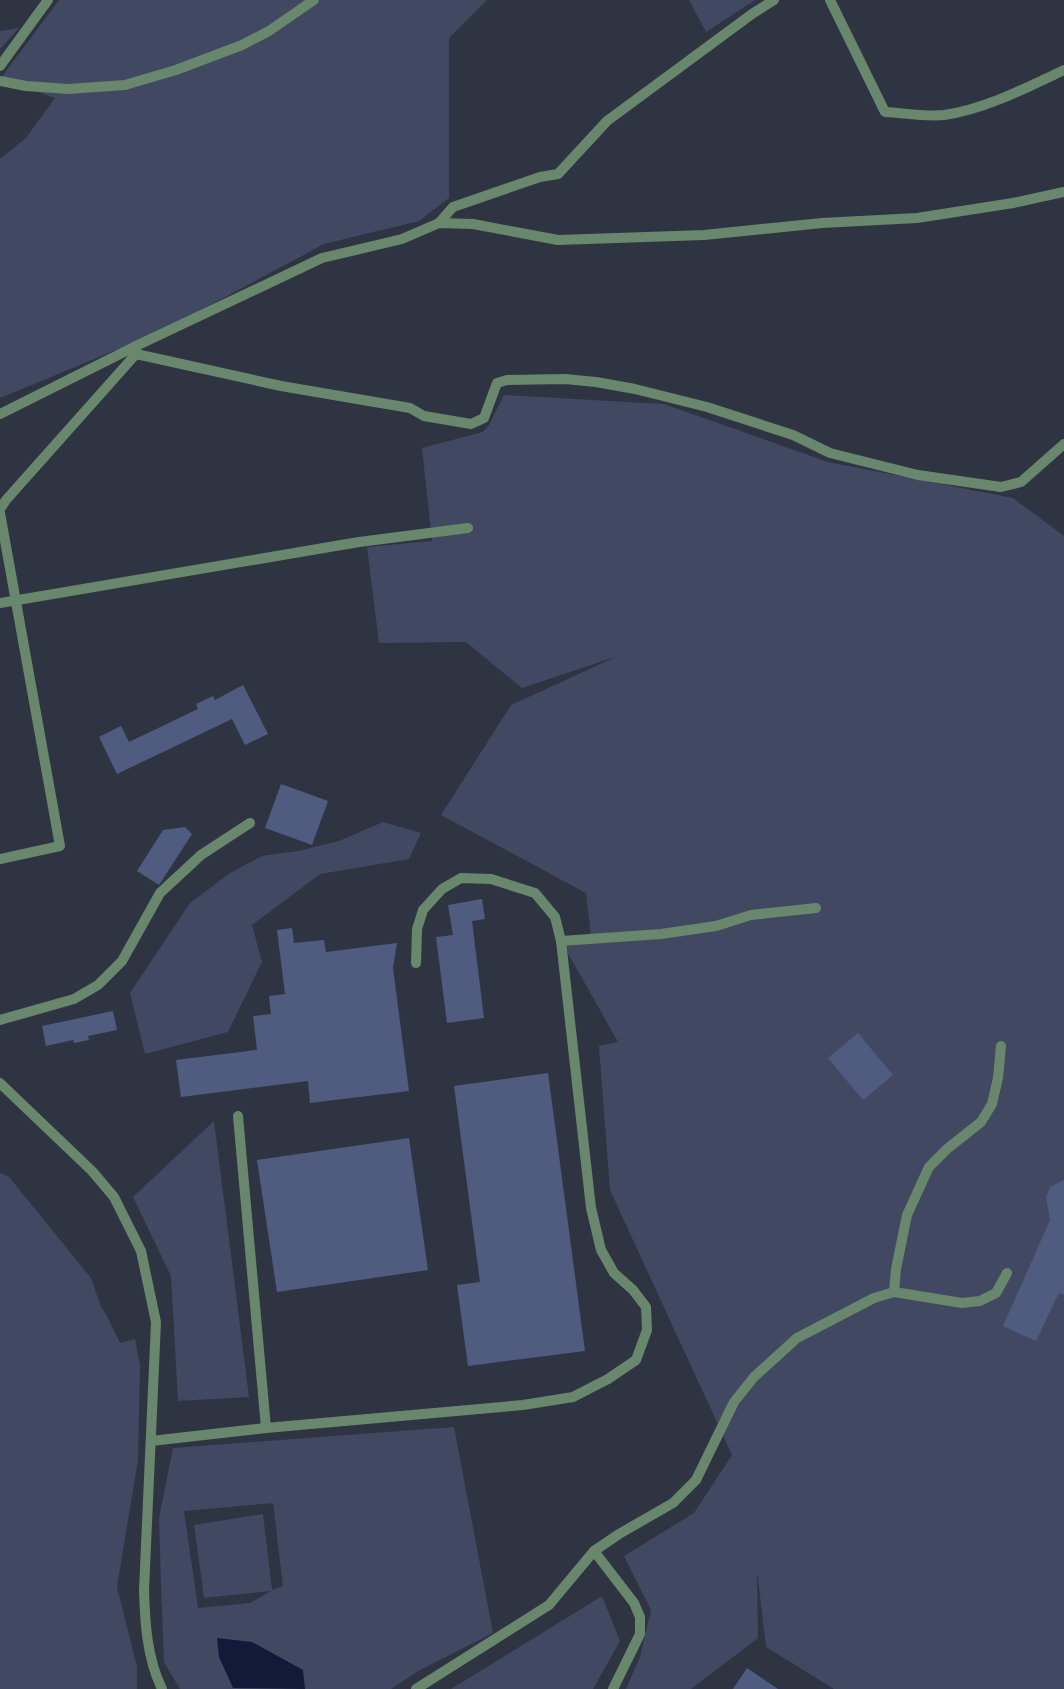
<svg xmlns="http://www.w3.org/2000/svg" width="1064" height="1689" font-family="'Crimson Pro',serif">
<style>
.green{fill:#414862;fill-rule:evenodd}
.water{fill:#131939}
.building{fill:#505b80}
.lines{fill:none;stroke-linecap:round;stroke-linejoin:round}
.minor{stroke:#68876c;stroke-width:10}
</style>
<rect width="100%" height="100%" fill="#2f3443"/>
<g class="green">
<polygon points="59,0 487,0 449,38 449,198 419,221 324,244 162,331 0,398 0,159 26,138 55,98 1,78"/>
<polygon points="689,0 755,0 706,32"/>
<polygon points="19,28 0,49 0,31"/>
<polygon points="504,395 664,404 828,462 1013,498 1064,536 1064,1689 834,1689 766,1647 757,1570 758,1638 691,1689 626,1689 640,1657 651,1610 624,1556 694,1513 732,1455 610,1190 599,1046 618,1042 561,941 591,936 586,893 441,815 511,705 618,656 522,688 466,642 379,643 367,547 432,541 422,448 483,432 489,425"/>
<polygon points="383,822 421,833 409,859 320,874 252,925 262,962 228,1032 145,1054 130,993 190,903 230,873 262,856 298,851 339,841"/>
<polygon points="214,1121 249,1397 178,1401 171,1276 133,1197"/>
<polygon points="0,1173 9,1177 91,1278 101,1307 106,1314 120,1343 135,1339 140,1365 138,1460 117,1587 137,1667 137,1689 0,1689"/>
<path d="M454,1427l39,206 -73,37 -29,19h-211l-16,-27 -3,-77 -2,-67 14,-70zM273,1503l10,83 -11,4 -9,-76 -69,11 10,73 67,-7 -21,12 -52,5 -14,-97z"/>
<polygon points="602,1596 620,1641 593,1689 451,1689"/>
</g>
<polygon class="water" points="217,1638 252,1642 303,1670 305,1689 233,1688 219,1657"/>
<g class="building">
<polygon points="243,685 268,734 245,745 232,719 117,774 99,737 121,726 129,742 198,709 196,704 213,696 215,700"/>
<polygon points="281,784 328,801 312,845 265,828"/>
<polygon points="185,827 192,834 159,885 137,871 163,830"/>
<polygon points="482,899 485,919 472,921 484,1018 447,1023 436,937 453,935 448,905"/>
<polygon points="292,928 294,943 324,940 326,952 397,943 393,968 409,1091 310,1103 308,1081 181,1097 176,1060 257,1050 253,1016 271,1014 269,996 285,994 277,930"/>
<polygon points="113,1011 117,1030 88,1036 89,1040 74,1043 73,1040 46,1046 42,1026"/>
<polygon points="858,1033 893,1075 863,1100 828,1058"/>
<polygon points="548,1073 585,1351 468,1366 457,1285 480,1282 454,1086"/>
<polygon points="409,1138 428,1270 277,1292 257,1160"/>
<polygon points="1064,1180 1064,1295 1059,1293 1036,1341 1003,1326 1050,1220 1046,1197 1050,1187"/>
<polygon points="747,1668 778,1689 733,1689"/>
</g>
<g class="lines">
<g class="minor">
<path d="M830,0l55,112c19,1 40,5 59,3 41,-6 82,-27 120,-45"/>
<polyline points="0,66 48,0"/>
<polyline points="0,81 26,86 68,89 125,85 176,70 242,45 269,31 314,0"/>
<polyline points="439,223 453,207 540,177 558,174 607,121 752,14 774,0"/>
<polyline points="136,354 281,386 410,408 424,416 471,424 484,418 497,383 507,380 565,379 596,382 635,389 707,407 793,435 830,453 918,475 1001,487 1021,482 1064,444"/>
<polyline points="0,414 136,346 322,258 402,239 439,223 473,224 558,240 704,235 822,223 917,218 1013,203 1064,192"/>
<polyline points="0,509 6,500 136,354 136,348"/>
<polyline points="0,513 60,846 0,859"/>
<polyline points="0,603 359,542 468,528"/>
<polyline points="561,941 661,934 716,926 751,915 816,908"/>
<polyline points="0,1020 74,999 98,985 122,961 160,893 201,855 250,823"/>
<path d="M0,1083l92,88 22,26 27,54 15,71 -12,268c1,34 3,68 18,99"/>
<polyline points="238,1116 266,1428"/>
<polyline points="894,1292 896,1269 907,1215 929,1167 947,1149 981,1122 992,1104 998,1078 1001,1046"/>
<polyline points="151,1441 266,1428 523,1405 573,1397 608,1379 636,1360 647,1330 646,1307 633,1290 614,1273 601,1250 591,1208 561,941 555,917 535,893 491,879 461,878 442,889 423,910 417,929 416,963"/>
<polyline points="594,1551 634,1603 640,1617 640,1634 613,1689"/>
<polyline points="416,1689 549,1605 594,1551 619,1534 673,1503 696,1480 734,1402 754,1377 797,1338 874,1298 894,1292 962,1303 980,1301 996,1293 1007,1273"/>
</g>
</g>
</svg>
